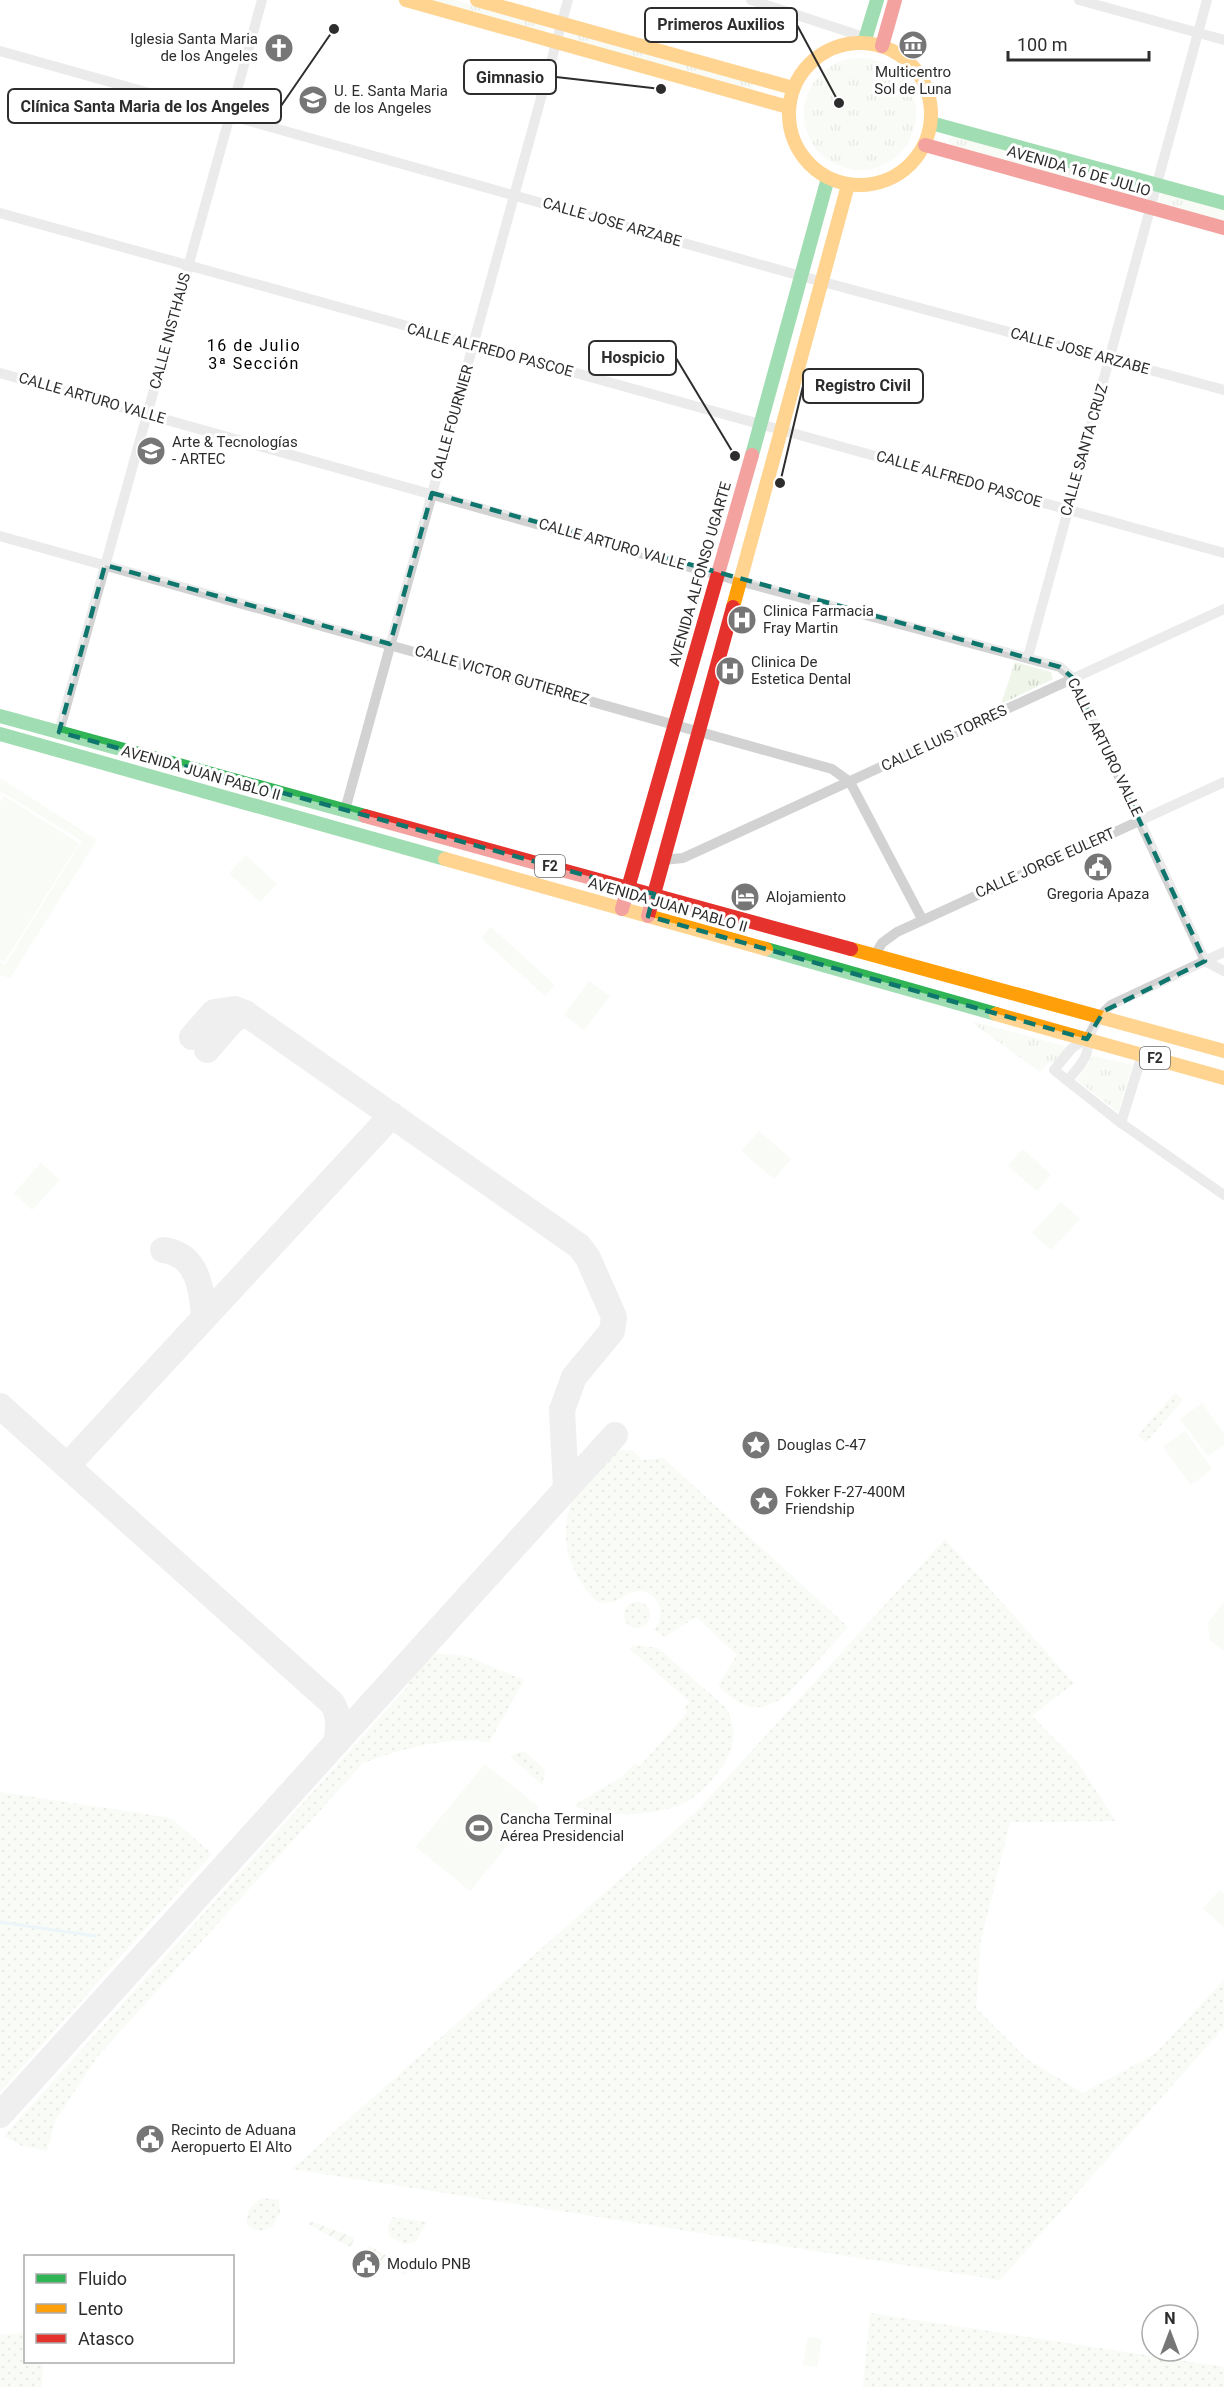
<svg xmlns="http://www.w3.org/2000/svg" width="1224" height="2387" font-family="Roboto,sans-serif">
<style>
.grass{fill:url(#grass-dots)}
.park{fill:url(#park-tufts)}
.garden{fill:url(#garden-furrows)}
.pitch{fill:#f0f5ea}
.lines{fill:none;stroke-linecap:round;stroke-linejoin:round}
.stream{stroke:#d5e9f3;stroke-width:3}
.taxiway{stroke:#dcdcdc;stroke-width:26}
.street{stroke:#d2d2d2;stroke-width:10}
.fast{stroke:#30b455;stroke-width:14}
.slow{stroke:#ff9f0a;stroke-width:14}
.jam{stroke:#e5322d;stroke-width:14}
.marked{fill:none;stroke:#0f766e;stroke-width:4.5;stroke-dasharray:12 8;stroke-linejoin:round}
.labels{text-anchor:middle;stroke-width:6;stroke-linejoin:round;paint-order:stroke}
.shield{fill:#fff;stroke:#6c6c6c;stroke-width:1.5}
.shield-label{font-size:14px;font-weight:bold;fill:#2d2d2d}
.poi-label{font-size:15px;fill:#2d2d2d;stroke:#fff;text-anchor:start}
.street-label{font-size:15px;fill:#2d2d2d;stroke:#fff}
.neighbourhood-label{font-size:16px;letter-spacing:1.5px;fill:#000;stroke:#fff}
.leader{fill:none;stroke:#2d2d2d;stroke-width:2}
.callout-dot{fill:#2d2d2d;stroke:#fff;stroke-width:2}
.callout{fill:#fff;stroke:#2d2d2d;stroke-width:2}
.callout-label{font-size:16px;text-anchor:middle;font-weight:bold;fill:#2d2d2d}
</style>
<defs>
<pattern id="grass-dots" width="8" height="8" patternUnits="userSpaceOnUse" patternTransform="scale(1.5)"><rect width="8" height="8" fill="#f0f5ea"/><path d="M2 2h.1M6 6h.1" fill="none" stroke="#ced2c9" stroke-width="1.8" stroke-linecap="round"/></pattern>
<pattern id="park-tufts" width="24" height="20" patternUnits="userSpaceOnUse" patternTransform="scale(1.5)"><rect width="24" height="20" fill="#f0f5ea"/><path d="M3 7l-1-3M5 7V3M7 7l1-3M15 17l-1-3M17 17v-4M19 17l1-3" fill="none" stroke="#ced2c9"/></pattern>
<pattern id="garden-furrows" width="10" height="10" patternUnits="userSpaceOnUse" patternTransform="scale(1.5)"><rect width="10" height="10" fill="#f0f5ea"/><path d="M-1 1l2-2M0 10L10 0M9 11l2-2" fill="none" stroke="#ced2c9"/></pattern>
</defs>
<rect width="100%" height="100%" fill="#fff"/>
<g class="grass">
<polygon points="1175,1393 1183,1400 1146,1442 1138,1435"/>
<path d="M621,1450l12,1 9,9 21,-2 185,169 -61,68c-30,21 -46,13 -69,-10l19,-30 -41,-38 -31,20 -11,-7c6,-8 9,-17 4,-27 -10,-18 -27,-13 -40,-3 -5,3 -13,2 -19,3 -31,-28 -43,-70 -24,-109 4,-8 12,-15 18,-22 9,-10 15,-19 28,-22z"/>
<polygon points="945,1539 1074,1683 1032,1716 1077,1762 1116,1821 1010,1822 981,1940 976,2008 1028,2060 1083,2093 1155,2054 1224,1980 1224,2027 1000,2280 292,2169 697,1811"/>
<circle cx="637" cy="1615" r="13"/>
<path d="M633,1645l25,3 68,60c17,30 2,55 -20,78 -8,8 -16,15 -26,19 -32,12 -74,12 -106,1l49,-30 12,-13 4,4 49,-55 -4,-4 6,-6 -60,-53z"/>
<path d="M431,1653l34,3 59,24 -35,62c-44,-6 -85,6 -126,21l-266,294 -42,64 -8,30 -25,-5 -18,-10 405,-451 -4,-4z"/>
<polygon points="524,1751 545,1770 542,1785 510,1756"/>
<polygon points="0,1792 171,1818 212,1854 0,2092"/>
<path d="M263,2198l16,2 1,14 -8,13c-28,14 -35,-16 -9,-29z"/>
<polygon points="393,2217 427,2222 415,2242 404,2244 389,2236 388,2226"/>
<polygon points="870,2313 1224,2367 1224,2387 1132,2387 1128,2383 1124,2387 863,2387"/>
<polygon points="25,2333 26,2362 43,2362 42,2387 0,2387 0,2335"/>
</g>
<g class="park">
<polygon points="410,0 455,0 545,26 544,35"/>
<polygon points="572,33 753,84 753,91 567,39"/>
<circle cx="860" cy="114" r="56"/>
<polygon points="954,135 1138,187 1141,194 1134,197 951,146 948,139"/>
<polygon points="1166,192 1224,208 1224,223 1160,204 1159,197"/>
<polygon points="1015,662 1051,672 1053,679 1001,704"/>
<polygon points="975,1022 1064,1046 1066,1049 1057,1062 1048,1063 1040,1072 974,1024"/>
<polygon points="1093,1056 1133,1065 1118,1112 1077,1080"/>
</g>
<g class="garden">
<polygon points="310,2221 353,2237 354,2240 350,2247 308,2224"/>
<polygon points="370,2246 408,2268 405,2275 363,2254"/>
</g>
<g class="pitch">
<polygon points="0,778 97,840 10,978 0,975 0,963 5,965 82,841 2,792 0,795"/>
<polygon points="4,796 79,843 4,962 0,959 0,803"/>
<polygon points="246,855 277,884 260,902 229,873"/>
<polygon points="491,927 555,985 545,996 481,938"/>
<polygon points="589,981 610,996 584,1030 564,1015"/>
<polygon points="759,1131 791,1159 774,1179 741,1151"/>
<polygon points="1023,1149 1051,1175 1037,1191 1008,1166"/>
<polygon points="41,1163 60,1180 32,1210 14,1193"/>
<polygon points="1061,1202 1080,1219 1051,1250 1032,1233"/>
<polygon points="1202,1403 1224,1433 1224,1445 1208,1456 1180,1419"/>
<polygon points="1185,1431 1212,1469 1191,1485 1163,1447"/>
<polygon points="1224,1602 1224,1651 1210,1640 1208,1623"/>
<polygon points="485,1764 539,1807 470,1891 416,1847"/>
<polygon points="1219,1890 1224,1894 1224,1927 1203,1909"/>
<polygon points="808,2337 822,2339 817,2367 803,2365"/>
</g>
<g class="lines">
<polyline class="stream" points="0,1922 95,1936"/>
<g class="taxiway">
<polyline points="192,1037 214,1012 235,1009 245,1013 579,1246 588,1258 614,1317 612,1331 574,1377 562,1410 566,1489"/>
<polyline points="207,1050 232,1021 245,1013"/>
<path d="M163,1250c35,4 39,39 41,68"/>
<path d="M0,1406l332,297c8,13 7,25 4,40l-336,372"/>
<polyline points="67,1466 392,1115"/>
<polyline points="336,1743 615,1435"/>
</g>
<g class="street">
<polyline points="751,0 867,38"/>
<polyline points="1079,0 1224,40"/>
<polyline points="0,51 801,276 1224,390"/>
<polyline points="0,213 1224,553"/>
<polyline points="0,373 739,581 1060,667 1073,678 1205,961 1224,971"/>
<polyline points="0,536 832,769 850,782 922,919"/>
<polyline points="1028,657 1207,0"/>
<polyline points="59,732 262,0"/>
<polyline points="345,810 568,0"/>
<polyline points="663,860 683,858 1224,609"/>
<polyline points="875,955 882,943 897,932 1224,782"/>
<polyline points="1087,1039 1072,1048 1054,1070 1121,1123 1224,1195"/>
<polyline points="1087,1039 1100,1016 1111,1005 1224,952"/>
<path d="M1068,1080c10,-13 23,-23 19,-41"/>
<polyline points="1121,1123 1142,1055"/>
</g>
<g class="fast">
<polyline points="864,43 877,0"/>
<polyline points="931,123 1224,203"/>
<polyline points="752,455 828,178"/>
<polyline points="0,716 365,816"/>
<polyline points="0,734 445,859"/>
<polyline points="766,949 996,1014"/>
</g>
<g class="slow">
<polyline points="406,0 788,107"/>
<polyline points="477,0 793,88"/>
<circle cx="860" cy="114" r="71"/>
<polyline points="733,607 848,185"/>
<polyline points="445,859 766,949"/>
<polyline points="851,949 1224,1051"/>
<polyline points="996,1014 1224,1078"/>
</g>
<g class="jam">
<polyline points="882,46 895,0"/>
<polyline points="925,145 1224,228"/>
<polyline points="365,816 851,949"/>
<polyline points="622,909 752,455"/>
<polyline points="648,916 733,607"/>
</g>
</g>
<path d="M0 0H1224V2387H0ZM432,493l628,174 13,11 132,283 -101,50 -17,28 -439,-123 6,-22 -595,-162 46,-167 285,79z" fill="#fff" fill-opacity=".55" fill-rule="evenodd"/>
<path class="marked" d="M432,493l628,174 13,11 132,283 -101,50 -17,28 -439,-123 6,-22 -595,-162 46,-167 285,79z"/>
<defs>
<g id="museum-disc" transform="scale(1.5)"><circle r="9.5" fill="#767676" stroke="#fff"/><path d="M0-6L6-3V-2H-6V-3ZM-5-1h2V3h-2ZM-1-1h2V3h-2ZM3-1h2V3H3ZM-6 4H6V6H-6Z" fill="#fff"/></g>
<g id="church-disc" transform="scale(1.5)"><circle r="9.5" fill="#767676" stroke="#fff"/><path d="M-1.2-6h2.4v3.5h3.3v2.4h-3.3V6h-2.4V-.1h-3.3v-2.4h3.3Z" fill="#fff"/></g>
<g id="school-disc" transform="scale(1.5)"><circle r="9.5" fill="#767676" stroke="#fff"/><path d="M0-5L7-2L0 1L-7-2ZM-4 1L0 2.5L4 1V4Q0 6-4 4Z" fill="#fff"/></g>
<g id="university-disc" transform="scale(1.5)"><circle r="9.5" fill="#767676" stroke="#fff"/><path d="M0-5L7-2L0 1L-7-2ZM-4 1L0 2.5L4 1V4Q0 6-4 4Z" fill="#fff"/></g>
<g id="hospital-disc" transform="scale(1.5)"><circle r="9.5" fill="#767676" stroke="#fff"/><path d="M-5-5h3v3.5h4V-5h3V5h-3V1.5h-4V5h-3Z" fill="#fff"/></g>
<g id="civic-disc" transform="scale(1.5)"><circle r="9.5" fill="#767676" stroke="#fff"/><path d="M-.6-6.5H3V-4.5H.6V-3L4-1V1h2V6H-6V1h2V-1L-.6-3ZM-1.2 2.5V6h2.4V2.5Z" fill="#fff"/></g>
<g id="hotel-disc" transform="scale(1.5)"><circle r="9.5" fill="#767676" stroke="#fff"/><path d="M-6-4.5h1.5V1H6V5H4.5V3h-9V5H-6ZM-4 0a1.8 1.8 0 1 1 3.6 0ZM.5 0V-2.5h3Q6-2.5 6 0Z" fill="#fff"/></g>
<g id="sight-disc" transform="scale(1.5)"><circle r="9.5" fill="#767676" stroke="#fff"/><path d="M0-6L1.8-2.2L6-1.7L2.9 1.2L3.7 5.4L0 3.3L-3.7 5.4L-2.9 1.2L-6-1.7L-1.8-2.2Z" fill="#fff"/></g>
<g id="stadium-disc" transform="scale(1.5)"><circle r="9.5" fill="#767676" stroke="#fff"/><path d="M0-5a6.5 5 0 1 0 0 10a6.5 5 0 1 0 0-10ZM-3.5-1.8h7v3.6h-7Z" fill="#fff"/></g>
</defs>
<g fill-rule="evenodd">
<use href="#museum-disc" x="913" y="45"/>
<use href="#church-disc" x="279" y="48"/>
<use href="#school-disc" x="313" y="100"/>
<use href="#university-disc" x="151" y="451"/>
<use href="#hospital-disc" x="742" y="620"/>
<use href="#hospital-disc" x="730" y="671"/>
<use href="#civic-disc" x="1098" y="867"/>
<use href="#hotel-disc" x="745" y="897"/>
<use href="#sight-disc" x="756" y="1445"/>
<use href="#sight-disc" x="764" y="1501"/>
<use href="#stadium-disc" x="479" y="1828"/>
<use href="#civic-disc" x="150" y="2139"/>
<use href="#civic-disc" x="366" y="2264"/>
</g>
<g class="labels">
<g class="shield">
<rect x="535" y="855" width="30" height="22" rx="4.5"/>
<rect x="1140" y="1047" width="30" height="22" rx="4.5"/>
</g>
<g class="shield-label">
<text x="550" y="871">F2</text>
<text x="1155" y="1063">F2</text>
</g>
<g class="poi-label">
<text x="258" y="44" text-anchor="end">Iglesia Santa Maria<tspan x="258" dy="17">de los Angeles</tspan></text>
<text x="913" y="77" text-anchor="middle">Multicentro<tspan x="913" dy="17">Sol de Luna</tspan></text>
<text x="334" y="96">U. E. Santa Maria<tspan x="334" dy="17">de los Angeles</tspan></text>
<text x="172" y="447">Arte &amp; Tecnologías<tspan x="172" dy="17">- ARTEC</tspan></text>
<text x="763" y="616">Clinica Farmacia<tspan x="763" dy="17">Fray Martin</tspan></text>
<text x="751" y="667">Clinica De<tspan x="751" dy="17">Estetica Dental</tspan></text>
<text x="1098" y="899" text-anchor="middle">Gregoria Apaza</text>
<text x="766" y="902">Alojamiento</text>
<text x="777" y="1450">Douglas C-47</text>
<text x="785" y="1497">Fokker F-27-400M<tspan x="785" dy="17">Friendship</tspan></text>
<text x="500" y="1824">Cancha Terminal<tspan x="500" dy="17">Aérea Presidencial</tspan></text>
<text x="171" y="2135">Recinto de Aduana<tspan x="171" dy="17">Aeropuerto El Alto</tspan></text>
<text x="387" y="2269">Modulo PNB</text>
</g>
<g class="street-label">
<text transform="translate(1079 171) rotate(16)" y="5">AVENIDA 16 DE JULIO</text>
<text transform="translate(612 222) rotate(16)" y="5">CALLE JOSE ARZABE</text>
<text transform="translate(170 331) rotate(-75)" y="5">CALLE NISTHAUS</text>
<text transform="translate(490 350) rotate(15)" y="5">CALLE ALFREDO PASCOE</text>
<text transform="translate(1080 351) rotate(15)" y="5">CALLE JOSE ARZABE</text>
<text transform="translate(92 398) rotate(16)" y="5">CALLE ARTURO VALLE</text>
<text transform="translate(452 422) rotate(-74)" y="5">CALLE FOURNIER</text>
<text transform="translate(1084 450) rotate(-74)" y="5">CALLE SANTA CRUZ</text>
<text transform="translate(959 479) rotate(16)" y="5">CALLE ALFREDO PASCOE</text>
<text transform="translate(612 544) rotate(16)" y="5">CALLE ARTURO VALLE</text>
<text transform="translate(700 574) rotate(-74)" y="5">AVENIDA ALFONSO UGARTE</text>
<text transform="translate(502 675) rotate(16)" y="5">CALLE VICTOR GUTIERREZ</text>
<text transform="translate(944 738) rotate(-25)" y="5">CALLE LUIS TORRES</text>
<text transform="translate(1105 747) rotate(64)" y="5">CALLE ARTURO VALLE</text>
<text transform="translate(201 773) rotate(16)" y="5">AVENIDA JUAN PABLO II</text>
<text transform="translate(1045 863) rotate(-24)" y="5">CALLE JORGE EULERT</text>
<text transform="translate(668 905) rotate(16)" y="5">AVENIDA JUAN PABLO II</text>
</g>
<g class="neighbourhood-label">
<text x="254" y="351">16 de Julio<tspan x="254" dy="18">3ª Sección</tspan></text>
</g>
</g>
<path class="leader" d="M839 103L797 25M661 89L556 77M334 29L281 106M735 456L676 358M780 483L803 386"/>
<g class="callout-dot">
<circle cx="839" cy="103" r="6"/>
<circle cx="661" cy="89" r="6"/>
<circle cx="334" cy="29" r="6"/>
<circle cx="735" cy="456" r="6"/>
<circle cx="780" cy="483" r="6"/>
</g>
<g class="callout">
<rect x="645" y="8" width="152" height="34" rx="6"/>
<rect x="464" y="60" width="92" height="34" rx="6"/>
<rect x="8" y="89" width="273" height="34" rx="6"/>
<rect x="589" y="341" width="87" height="34" rx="6"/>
<rect x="803" y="369" width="120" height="34" rx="6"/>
</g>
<g class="callout-label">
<text x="721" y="30">Primeros Auxilios</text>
<text x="510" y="83">Gimnasio</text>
<text x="145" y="112">Clínica Santa Maria de los Angeles</text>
<text x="633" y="363">Hospicio</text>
<text x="863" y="391">Registro Civil</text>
</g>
<rect x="24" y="2255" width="210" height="108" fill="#ffffff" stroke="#ababab" stroke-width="1.5"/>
<rect x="36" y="2274" width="30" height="9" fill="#30b455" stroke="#ababab" stroke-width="1.5"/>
<text x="78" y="2285" font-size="18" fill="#2d2d2d">Fluido</text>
<rect x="36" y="2304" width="30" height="9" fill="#ff9f0a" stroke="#ababab" stroke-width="1.5"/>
<text x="78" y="2315" font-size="18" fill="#2d2d2d">Lento</text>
<rect x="36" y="2334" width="30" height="9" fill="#e5322d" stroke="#ababab" stroke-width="1.5"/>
<text x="78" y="2345" font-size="18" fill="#2d2d2d">Atasco</text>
<g transform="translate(1170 2333)"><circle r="28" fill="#ffffff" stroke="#ababab" stroke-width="1.5"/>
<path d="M0-4.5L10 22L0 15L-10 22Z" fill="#767676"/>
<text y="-9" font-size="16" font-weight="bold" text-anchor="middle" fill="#2d2d2d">N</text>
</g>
<path d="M1008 51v9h141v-9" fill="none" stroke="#2d2d2d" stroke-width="3"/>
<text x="1017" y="51" font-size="18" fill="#2d2d2d" stroke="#ffffff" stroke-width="4.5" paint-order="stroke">100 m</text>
</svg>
